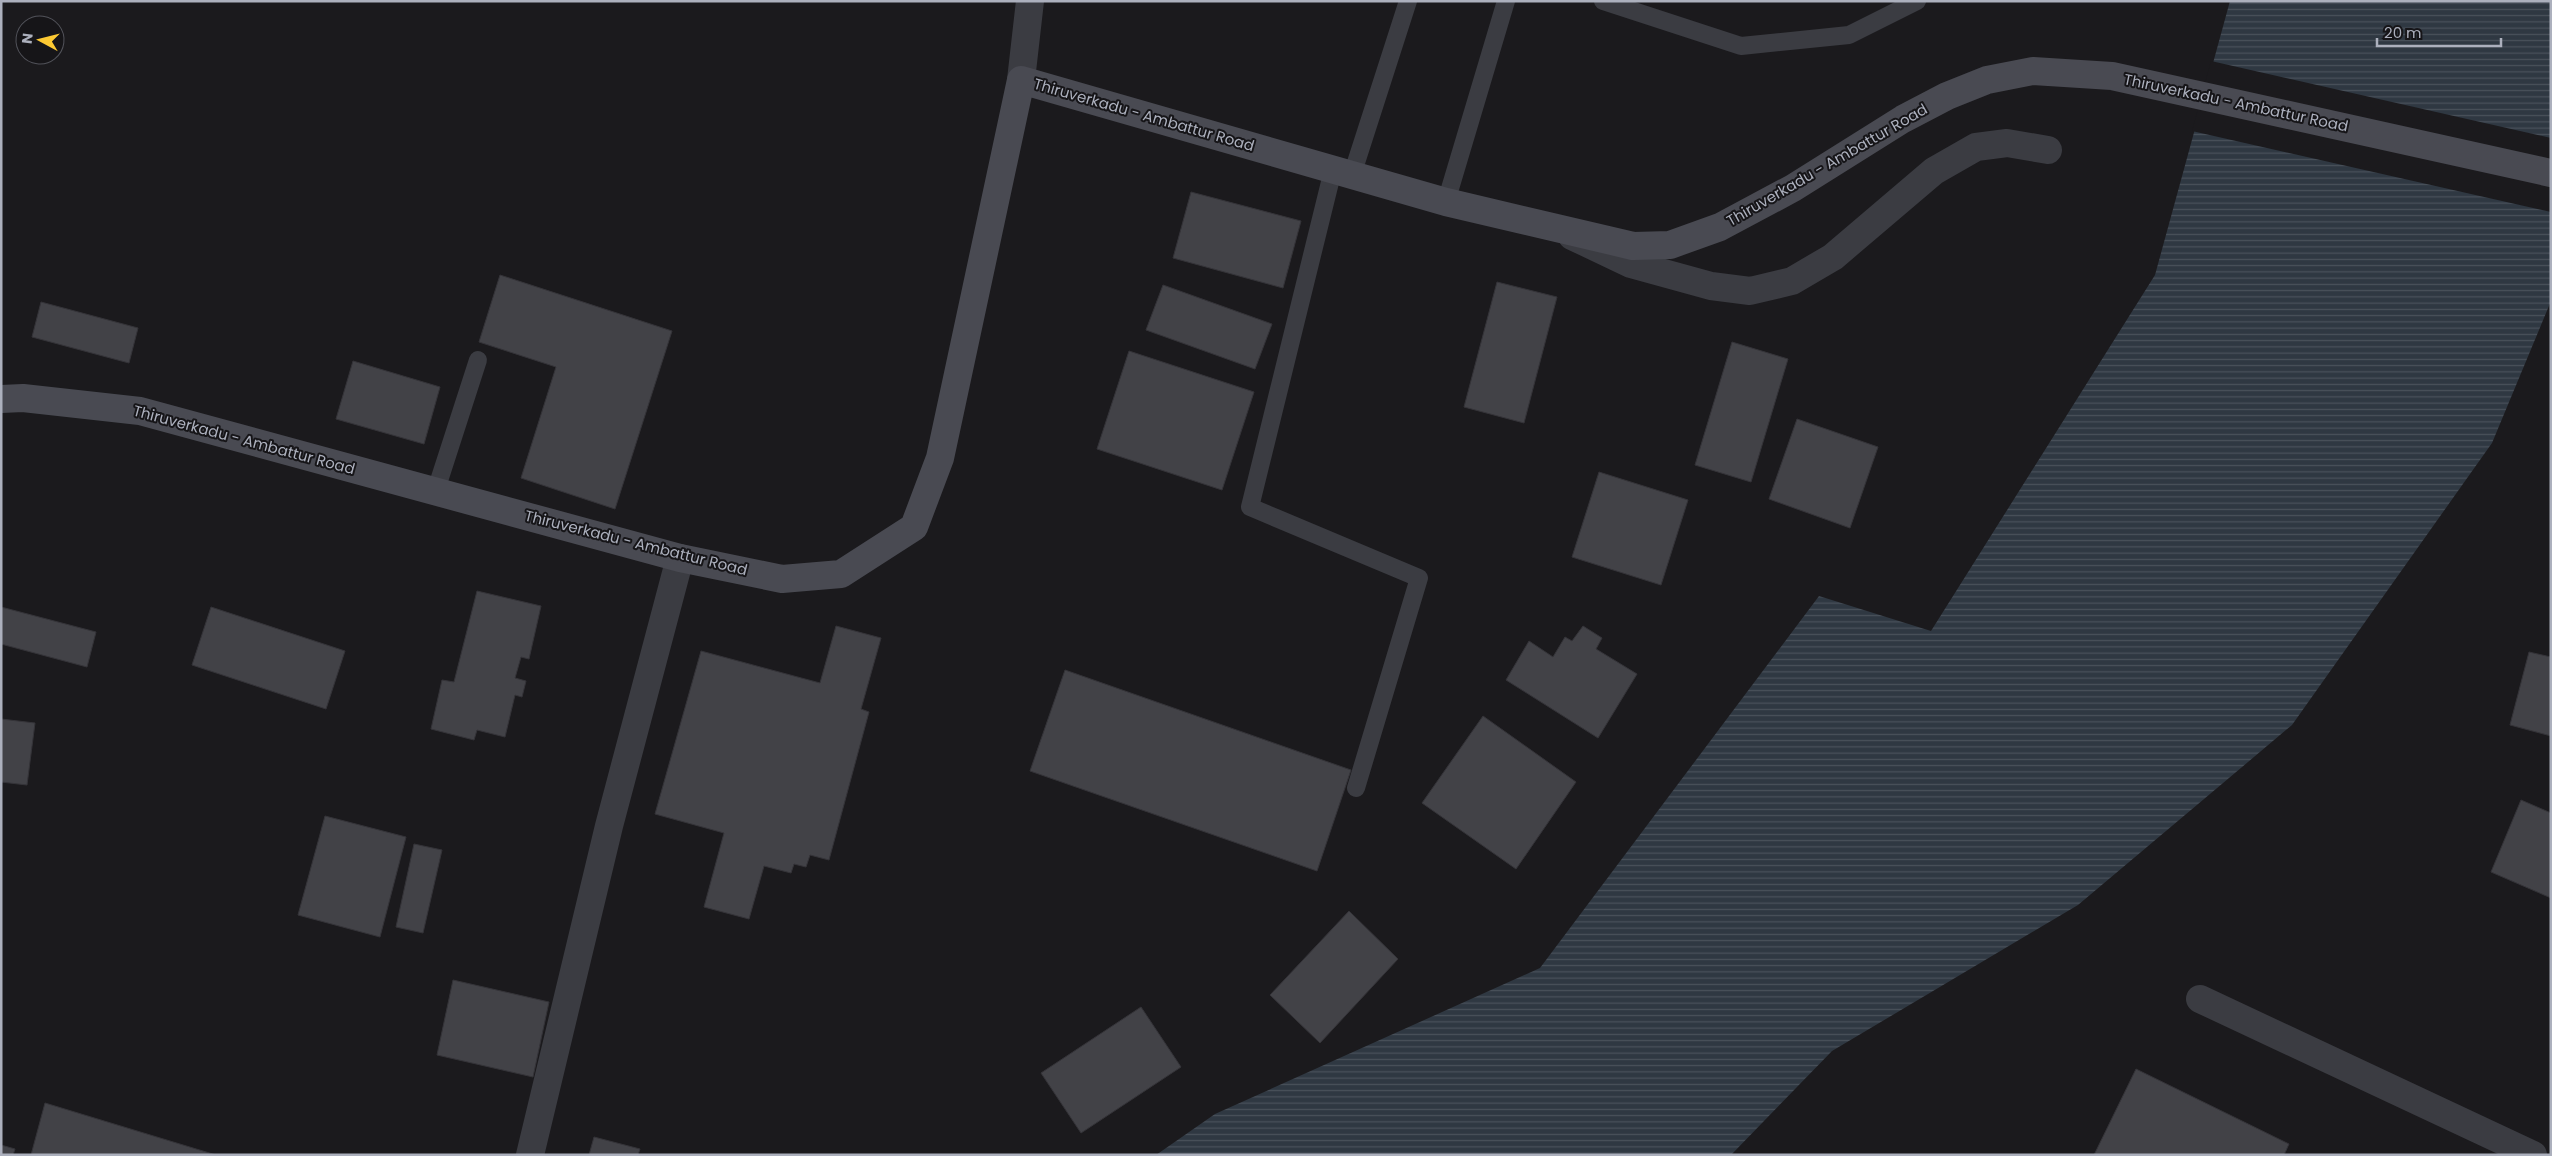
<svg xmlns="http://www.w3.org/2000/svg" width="2552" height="1156" font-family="Poppins,sans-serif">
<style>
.water{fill:url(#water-rules)}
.pier{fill:#1b1a1d}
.building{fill:#424247;stroke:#353439}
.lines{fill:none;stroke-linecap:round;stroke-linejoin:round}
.lane{stroke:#3b3c42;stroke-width:18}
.street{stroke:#3b3c42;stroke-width:28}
.secondary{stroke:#494a52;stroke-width:28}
.labels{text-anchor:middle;stroke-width:4;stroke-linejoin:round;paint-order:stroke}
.street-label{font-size:15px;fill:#acb0bd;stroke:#161518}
</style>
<defs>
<pattern id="water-rules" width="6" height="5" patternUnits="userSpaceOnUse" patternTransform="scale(1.25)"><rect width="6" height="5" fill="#2f3842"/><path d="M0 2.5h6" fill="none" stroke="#4a525b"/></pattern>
</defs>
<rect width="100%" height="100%" fill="#1b1a1d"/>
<polygon class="water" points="2230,1 2551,1 2551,301 2492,443 2292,725 2078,905 1832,1051 1731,1155 1156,1155 1215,1114 1540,968 1819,596 1931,631 2155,275"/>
<polygon class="pier" points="2211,61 2551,138 2551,212 2192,131"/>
<g class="building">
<polygon points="1191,192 1301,221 1283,288 1173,258"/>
<polygon points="500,275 672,331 615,509 521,478 556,367 479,342"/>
<polygon points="1497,282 1557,297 1524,423 1464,407"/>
<polygon points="1163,285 1272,324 1255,369 1146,330"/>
<polygon points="41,302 138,328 129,363 32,337"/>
<polygon points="1732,342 1788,359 1751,482 1695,465"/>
<polygon points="1129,351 1254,392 1222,490 1097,449"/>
<polygon points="353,361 440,387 424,444 336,419"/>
<polygon points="1797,419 1878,447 1850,528 1769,499"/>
<polygon points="1599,472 1688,500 1661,585 1572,557"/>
<polygon points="477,591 541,606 529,659 521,657 515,678 526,681 522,697 515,695 505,737 477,730 474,740 431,729 442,680 454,682"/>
<polygon points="1,607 96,632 87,667 1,644"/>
<polygon points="211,607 345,651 326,709 192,665"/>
<polygon points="836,626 881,638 861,709 869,712 829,860 810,855 806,867 794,864 791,873 764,866 749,919 704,907 724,833 655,814 701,651 820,683"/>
<polygon points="1583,626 1602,638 1596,649 1637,674 1598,738 1506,680 1529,641 1553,657 1565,637 1572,641"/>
<polygon points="2529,652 2551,657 2551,736 2510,725"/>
<polygon points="1065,670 1351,770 1317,871 1030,771"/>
<polygon points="1483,716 1576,782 1516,869 1422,803"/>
<polygon points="1,719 35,723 27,785 1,782"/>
<polygon points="2521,800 2551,813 2551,898 2491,872"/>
<polygon points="325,816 406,837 380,937 298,915"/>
<polygon points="414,844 442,850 423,933 396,927"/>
<polygon points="1349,911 1398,959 1320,1043 1270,995"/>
<polygon points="453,980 549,1002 533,1077 437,1055"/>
<polygon points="1141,1007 1181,1067 1081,1133 1041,1073"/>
<polygon points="2136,1069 2289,1144 2284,1155 2094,1155"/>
<polygon points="45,1103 216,1155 31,1155"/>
<polygon points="594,1137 640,1149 638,1155 589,1155"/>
<polygon points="1,1145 15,1149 13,1155 1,1155"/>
</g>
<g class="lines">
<g class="lane">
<polyline points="1603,1 1741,46 1849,35 1917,1"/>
<polyline points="1333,170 1250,507 1419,578 1356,788"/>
<polyline points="1352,175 1408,1"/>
<polyline points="1446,202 1506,1"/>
<polyline points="436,490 478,360"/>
</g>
<g class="street">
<polyline points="1021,80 1030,1"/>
<polyline points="1572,236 1631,264 1711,286 1750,291 1792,281 1833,257 1934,171 1976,147 2007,143 2048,150"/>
<polyline points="2200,999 2533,1155"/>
<polyline points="530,1155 609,826 680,558"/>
</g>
<polyline class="secondary" points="1,399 23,398 140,411 680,558 782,579 841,574 914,527 940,458 1021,80 1446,202 1633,246 1670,245 1720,227 1793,188 1903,119 1947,96 1987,80 2033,71 2112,76 2551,173"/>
</g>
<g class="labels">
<g class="street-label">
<text transform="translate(2236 103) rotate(12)" y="5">Thiruverkadu - Ambattur Road</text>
<text transform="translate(1144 115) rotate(16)" y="5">Thiruverkadu - Ambattur Road</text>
<text transform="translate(1827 165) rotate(-30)" y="5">Thiruverkadu - Ambattur Road</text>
<text transform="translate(244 440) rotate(15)" y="5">Thiruverkadu - Ambattur Road</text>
<text transform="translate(636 543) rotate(14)" y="5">Thiruverkadu - Ambattur Road</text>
</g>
</g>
<rect width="2552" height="1156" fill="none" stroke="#acb0bd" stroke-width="5"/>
<g transform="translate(40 40) rotate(277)"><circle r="24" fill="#161518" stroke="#52535a"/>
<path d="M0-4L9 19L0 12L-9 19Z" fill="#fcc933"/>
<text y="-8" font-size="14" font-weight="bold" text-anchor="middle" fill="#acb0bd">N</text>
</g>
<path d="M2377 38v8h124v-8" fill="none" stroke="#acb0bd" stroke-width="2.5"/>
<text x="2384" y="38" font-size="15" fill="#acb0bd" stroke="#161518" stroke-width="4" paint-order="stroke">20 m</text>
</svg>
